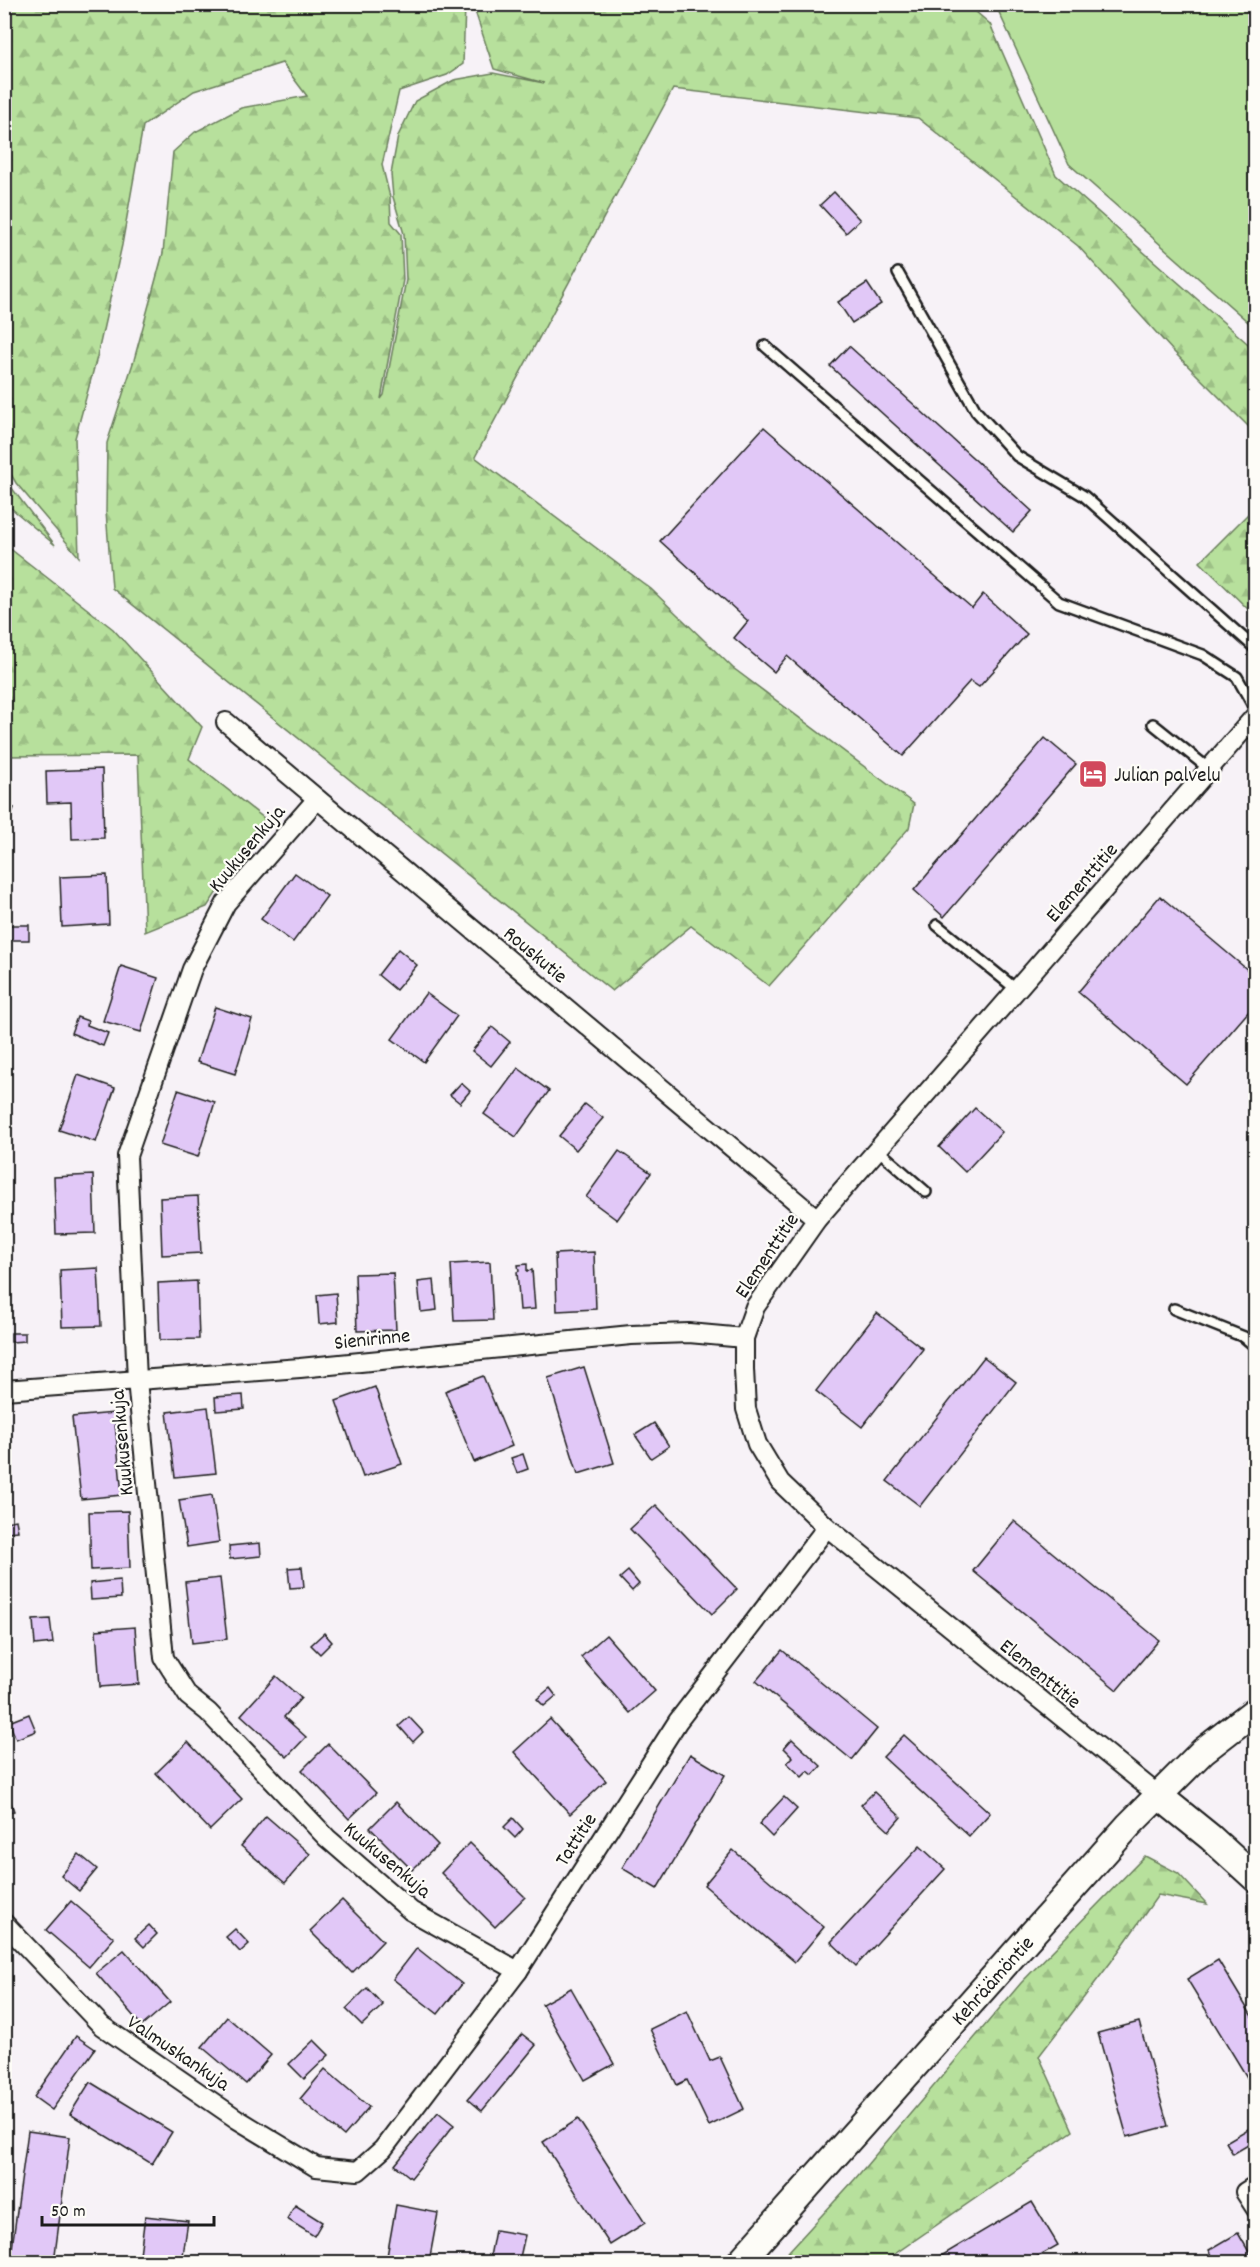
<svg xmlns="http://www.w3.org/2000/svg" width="1260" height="2267" font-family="Dekko,sans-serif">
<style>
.green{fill:#b7e09c;stroke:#6a7e5c;stroke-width:1.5}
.forest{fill:url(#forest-firs);stroke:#6a7e5c;stroke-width:1.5}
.building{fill:#e1c8f7;stroke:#1c1c1c;stroke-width:1.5}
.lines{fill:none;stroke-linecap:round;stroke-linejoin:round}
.lane-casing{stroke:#1c1c1c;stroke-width:14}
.street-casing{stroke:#1c1c1c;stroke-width:22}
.secondary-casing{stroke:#1c1c1c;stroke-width:30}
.lane{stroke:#fdfcf7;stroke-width:9}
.street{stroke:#fdfcf7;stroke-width:18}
.secondary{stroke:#fdfcf7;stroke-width:26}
.labels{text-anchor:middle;stroke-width:4.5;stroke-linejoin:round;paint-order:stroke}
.poi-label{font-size:21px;fill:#1c1c1c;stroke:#fdfcf7;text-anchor:start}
.street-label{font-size:21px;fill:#1c1c1c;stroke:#fdfcf7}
</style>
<defs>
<pattern id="forest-firs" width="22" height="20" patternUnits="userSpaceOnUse" patternTransform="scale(1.5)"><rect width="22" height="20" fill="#b7e09c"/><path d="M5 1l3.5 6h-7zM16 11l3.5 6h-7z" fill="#9dc086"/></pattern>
</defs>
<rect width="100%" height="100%" fill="#f7f2f7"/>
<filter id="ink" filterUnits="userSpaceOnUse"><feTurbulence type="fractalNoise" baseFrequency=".0167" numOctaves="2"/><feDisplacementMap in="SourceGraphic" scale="12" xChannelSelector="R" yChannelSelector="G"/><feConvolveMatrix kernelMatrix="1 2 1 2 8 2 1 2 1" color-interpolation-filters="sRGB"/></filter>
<g filter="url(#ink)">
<polygon class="green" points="993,5 1255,5 1255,328 1069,164 997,8"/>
<g class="forest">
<polygon points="5,4 465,5 463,64 447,75 399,91 382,165 390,197 391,222 401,234 403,280 381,399 384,395 406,280 404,234 393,197 391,174 398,136 415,101 454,80 493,73 544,83 494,69 473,5 968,5 990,24 1056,175 1255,350 1255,433 1172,350 1078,246 918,118 673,89 475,457 651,589 733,668 914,804 909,828 769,986 691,926 612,991 112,588 106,512 107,443 134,360 163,253 173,152 195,132 241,108 307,96 282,63 194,91 143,126 122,245 97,357 75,438 79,557 16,483 5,464"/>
<polygon points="5,479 55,545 5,503"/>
<polygon points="1255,507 1255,616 1200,562"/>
<polygon points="4,544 113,629 202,727 189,759 265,819 207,907 145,932 138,755 5,756"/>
<polygon points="1145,1856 1178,1873 1207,1904 1158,1895 1111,1962 1039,2056 1073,2131 883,2262 779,2262 855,2179 1021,1983"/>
</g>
<g class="building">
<polygon points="834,192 860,220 846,233 820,205"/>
<polygon points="867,283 881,304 852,323 838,302"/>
<polygon points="849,346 1032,511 1013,532 830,366"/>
<polygon points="764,427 972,608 983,594 1027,634 979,687 970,681 903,756 787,656 774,672 734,638 748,621 660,541"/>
<polygon points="1045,738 1076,764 944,917 914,890"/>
<polygon points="102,769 104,838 72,839 71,802 47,803 46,771"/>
<polygon points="4,805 14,808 4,832"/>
<polygon points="295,873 327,896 293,942 261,919"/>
<polygon points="107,875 109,924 62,927 60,877"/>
<polygon points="1160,896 1256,977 1256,1003 1186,1084 1078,992"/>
<rect x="4" y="925" width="25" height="15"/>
<polygon points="398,949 417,965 396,990 378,975"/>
<polygon points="121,966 158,978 141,1032 103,1021"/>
<polygon points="426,993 457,1016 424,1062 392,1039"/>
<polygon points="215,1007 252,1019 235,1074 197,1062"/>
<polygon points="77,1017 88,1021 87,1025 108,1033 103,1046 71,1033"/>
<polygon points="492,1027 510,1042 491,1066 472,1051"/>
<polygon points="518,1068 549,1091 516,1137 484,1114"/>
<polygon points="78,1075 115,1088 96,1142 59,1130"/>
<polygon points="461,1083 470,1091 460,1103 450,1095"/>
<polygon points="178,1090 215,1102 198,1157 160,1145"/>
<polygon points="585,1104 603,1118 576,1150 559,1136"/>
<polygon points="975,1108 1002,1132 965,1172 939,1147"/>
<polygon points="619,1151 651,1173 617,1220 586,1197"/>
<polygon points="93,1175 95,1233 56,1234 54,1177"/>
<polygon points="198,1196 201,1253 162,1255 160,1198"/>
<polygon points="594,1252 596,1309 557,1311 555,1254"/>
<polygon points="490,1262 493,1320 454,1321 451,1264"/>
<polygon points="527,1264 527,1271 532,1270 535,1309 520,1310 517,1272 519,1271 518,1265"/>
<polygon points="98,1268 101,1326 62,1327 60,1270"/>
<polygon points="393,1273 396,1330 357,1331 355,1274"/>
<polygon points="434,1280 437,1310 421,1312 418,1282"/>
<polygon points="197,1281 199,1339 160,1340 158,1283"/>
<polygon points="336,1293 338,1322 319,1324 317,1295"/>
<polygon points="877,1313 923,1349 862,1427 816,1391"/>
<polygon points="11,1333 25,1333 25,1341 11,1342"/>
<polygon points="984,1357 1016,1382 920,1506 887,1481"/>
<polygon points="584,1367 614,1463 578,1474 548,1378"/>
<polygon points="483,1376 512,1446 474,1462 445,1391"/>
<polygon points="375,1387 402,1464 363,1477 336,1401"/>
<polygon points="243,1395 244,1409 216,1411 215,1397"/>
<polygon points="208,1407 216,1473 175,1477 167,1412"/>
<polygon points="114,1413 122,1495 81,1499 72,1417"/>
<polygon points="654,1423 669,1446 651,1458 635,1435"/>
<polygon points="523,1454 528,1469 517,1473 511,1458"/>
<polygon points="212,1495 219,1542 187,1547 179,1500"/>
<polygon points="656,1505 737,1589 712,1614 630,1529"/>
<polygon points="128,1511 130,1568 91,1570 89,1512"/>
<polygon points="16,1520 18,1531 7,1532 5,1522"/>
<polygon points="1014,1521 1159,1640 1117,1690 973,1571"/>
<polygon points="260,1543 261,1556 230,1559 229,1546"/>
<polygon points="302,1567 304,1587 290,1588 288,1568"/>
<polygon points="628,1571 639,1584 632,1591 620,1578"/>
<polygon points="220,1578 227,1639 192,1643 185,1582"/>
<polygon points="120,1580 121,1598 91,1600 90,1583"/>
<polygon points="50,1619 53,1643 35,1645 33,1620"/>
<polygon points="135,1627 139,1684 100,1687 96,1630"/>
<polygon points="324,1633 332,1642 320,1654 311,1645"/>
<polygon points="606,1635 655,1691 630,1713 581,1657"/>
<polygon points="782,1650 877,1729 852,1760 756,1681"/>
<polygon points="276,1676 301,1698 284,1717 306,1737 287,1757 241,1715"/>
<polygon points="550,1688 556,1696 544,1706 537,1699"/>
<polygon points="29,1714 36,1731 16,1739 9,1722"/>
<polygon points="409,1717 423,1732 413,1742 399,1726"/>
<polygon points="550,1719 606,1781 570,1814 514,1752"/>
<polygon points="904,1735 990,1813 969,1836 883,1757"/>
<polygon points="792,1739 821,1766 813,1775 808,1771 802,1777 787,1763 793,1757 784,1748"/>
<polygon points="188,1742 242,1799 210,1830 156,1773"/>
<polygon points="328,1744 376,1793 349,1819 302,1770"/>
<polygon points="690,1754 725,1775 657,1889 622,1868"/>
<polygon points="4,1784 14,1811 4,1814"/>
<polygon points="874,1792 901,1817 889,1831 861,1805"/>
<polygon points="784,1797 797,1809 772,1837 759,1824"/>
<polygon points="396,1802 438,1845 412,1870 370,1828"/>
<polygon points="266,1816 310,1854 285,1883 241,1846"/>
<polygon points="513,1818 523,1829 515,1838 504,1827"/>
<polygon points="470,1843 525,1897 495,1927 441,1873"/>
<polygon points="920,1846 945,1869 856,1966 831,1942"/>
<polygon points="733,1850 824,1927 795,1962 704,1885"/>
<polygon points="79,1854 97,1869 79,1891 61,1876"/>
<polygon points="342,1900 383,1941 352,1973 310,1931"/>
<polygon points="71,1901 114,1938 89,1967 46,1930"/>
<polygon points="149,1925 157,1934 144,1947 135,1938"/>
<polygon points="235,1929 249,1944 240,1952 226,1937"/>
<polygon points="417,1948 462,1984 438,2014 393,1979"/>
<polygon points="124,1950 170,2002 142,2026 96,1973"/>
<polygon points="1218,1960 1256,2023 1256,2092 1187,1979"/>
<polygon points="367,1988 383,2005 362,2025 346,2009"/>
<polygon points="571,1988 614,2064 585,2080 542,2004"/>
<polygon points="687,2011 710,2061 720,2057 744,2109 709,2126 687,2080 677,2085 650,2029"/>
<polygon points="227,2017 271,2055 246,2084 202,2047"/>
<polygon points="1139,2022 1168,2126 1127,2137 1098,2033"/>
<polygon points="522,2034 536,2045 482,2111 468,2099"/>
<polygon points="76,2036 95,2049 52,2110 34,2097"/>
<polygon points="314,2040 329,2055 304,2079 289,2064"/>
<polygon points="325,2069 369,2107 344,2136 300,2099"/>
<polygon points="90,2082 172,2132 152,2164 70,2114"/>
<polygon points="438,2112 454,2125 411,2178 395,2165"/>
<polygon points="578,2119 645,2223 610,2245 543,2142"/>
<polygon points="1248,2129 1255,2141 1233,2154 1226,2142"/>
<polygon points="28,2131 70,2137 54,2262 10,2262"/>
<polygon points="1032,2202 1058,2245 1028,2262 931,2262"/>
<polygon points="295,2205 322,2222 314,2236 287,2219"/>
<polygon points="396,2205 438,2213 429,2262 386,2262"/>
<polygon points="145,2216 188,2221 182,2262 139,2262"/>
<polygon points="495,2230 525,2235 519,2262 489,2262"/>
<polygon points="1238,2233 1255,2262 1216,2262 1209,2250"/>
</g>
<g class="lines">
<g class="lane-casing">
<g id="lane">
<polyline points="898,273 976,411 1017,456 1084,496 1256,649"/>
<polyline points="765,346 1059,602 1203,655 1237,677 1256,711"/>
<polyline points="1153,724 1209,769"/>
<polyline points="937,925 1017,990"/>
<polyline points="878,1150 926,1192"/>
<polyline points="1174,1309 1244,1337 1256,1347"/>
</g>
</g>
<g class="street-casing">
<g id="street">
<polyline points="226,722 817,1219"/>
<polyline points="317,799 226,903 192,969 127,1156 137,1380 164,1658 188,1696 208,1712 327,1838 411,1911 518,1971"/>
<polyline points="4,1390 300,1368 631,1335 689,1333 744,1338"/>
<polyline points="1158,1795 827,1527 780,1482 757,1444 746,1409 744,1369 744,1338 755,1307 817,1219 1256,715"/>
<polyline points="4,1923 102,2026 237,2119 316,2167 358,2171 383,2149 518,1971 678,1721 827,1527"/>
<polyline points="1256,2185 1245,2192 1256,2209"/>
</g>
</g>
<g class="secondary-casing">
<g id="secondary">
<polyline points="1158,1795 1210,1837 1256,1879"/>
<polyline points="740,2262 1129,1825 1203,1751 1256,1710"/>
</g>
</g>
<use href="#lane" class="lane"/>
<use href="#street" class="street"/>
<use href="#secondary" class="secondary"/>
</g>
</g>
<defs>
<g id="hotel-square" transform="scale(1.5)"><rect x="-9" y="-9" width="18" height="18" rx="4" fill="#d1495b" stroke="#fdfcf7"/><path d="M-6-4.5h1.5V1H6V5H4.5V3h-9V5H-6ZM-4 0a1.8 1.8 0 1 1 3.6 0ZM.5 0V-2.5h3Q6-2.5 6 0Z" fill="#fff"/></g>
</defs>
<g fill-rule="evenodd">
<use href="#hotel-square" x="1093" y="774"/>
</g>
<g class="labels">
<g class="poi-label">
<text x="1114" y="781">Julian palvelu</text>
</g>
<g class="street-label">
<text transform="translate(246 848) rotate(-50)" y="7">Kuukusenkuja</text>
<text transform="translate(1081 882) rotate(-49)" y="7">Elementtitie</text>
<text transform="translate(536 954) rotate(40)" y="7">Rouskutie</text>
<text transform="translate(766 1255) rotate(-56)" y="7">Elementtitie</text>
<text transform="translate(372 1338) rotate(-6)" y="7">Sienirinne</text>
<text transform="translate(121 1443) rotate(-95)" y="7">Kuukusenkuja</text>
<text transform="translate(1041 1673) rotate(39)" y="7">Elementtitie</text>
<text transform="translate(575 1839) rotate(-57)" y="7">Tattitie</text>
<text transform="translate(388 1859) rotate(40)" y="7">Kuukusenkuja</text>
<text transform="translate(992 1980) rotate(-48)" y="7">Kehräämöntie</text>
<text transform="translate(179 2052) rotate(34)" y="7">Valmuskankuja</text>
</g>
</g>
<rect width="1260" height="2267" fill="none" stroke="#fdfcf7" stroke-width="24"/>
<rect x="12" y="12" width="1236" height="2243" fill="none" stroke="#1c1c1c" stroke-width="2" filter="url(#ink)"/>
<path d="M42 2216v9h172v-9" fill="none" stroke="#1c1c1c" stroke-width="3"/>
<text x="51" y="2216" font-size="18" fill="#1c1c1c" stroke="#fdfcf7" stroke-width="4.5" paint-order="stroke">50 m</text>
</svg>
